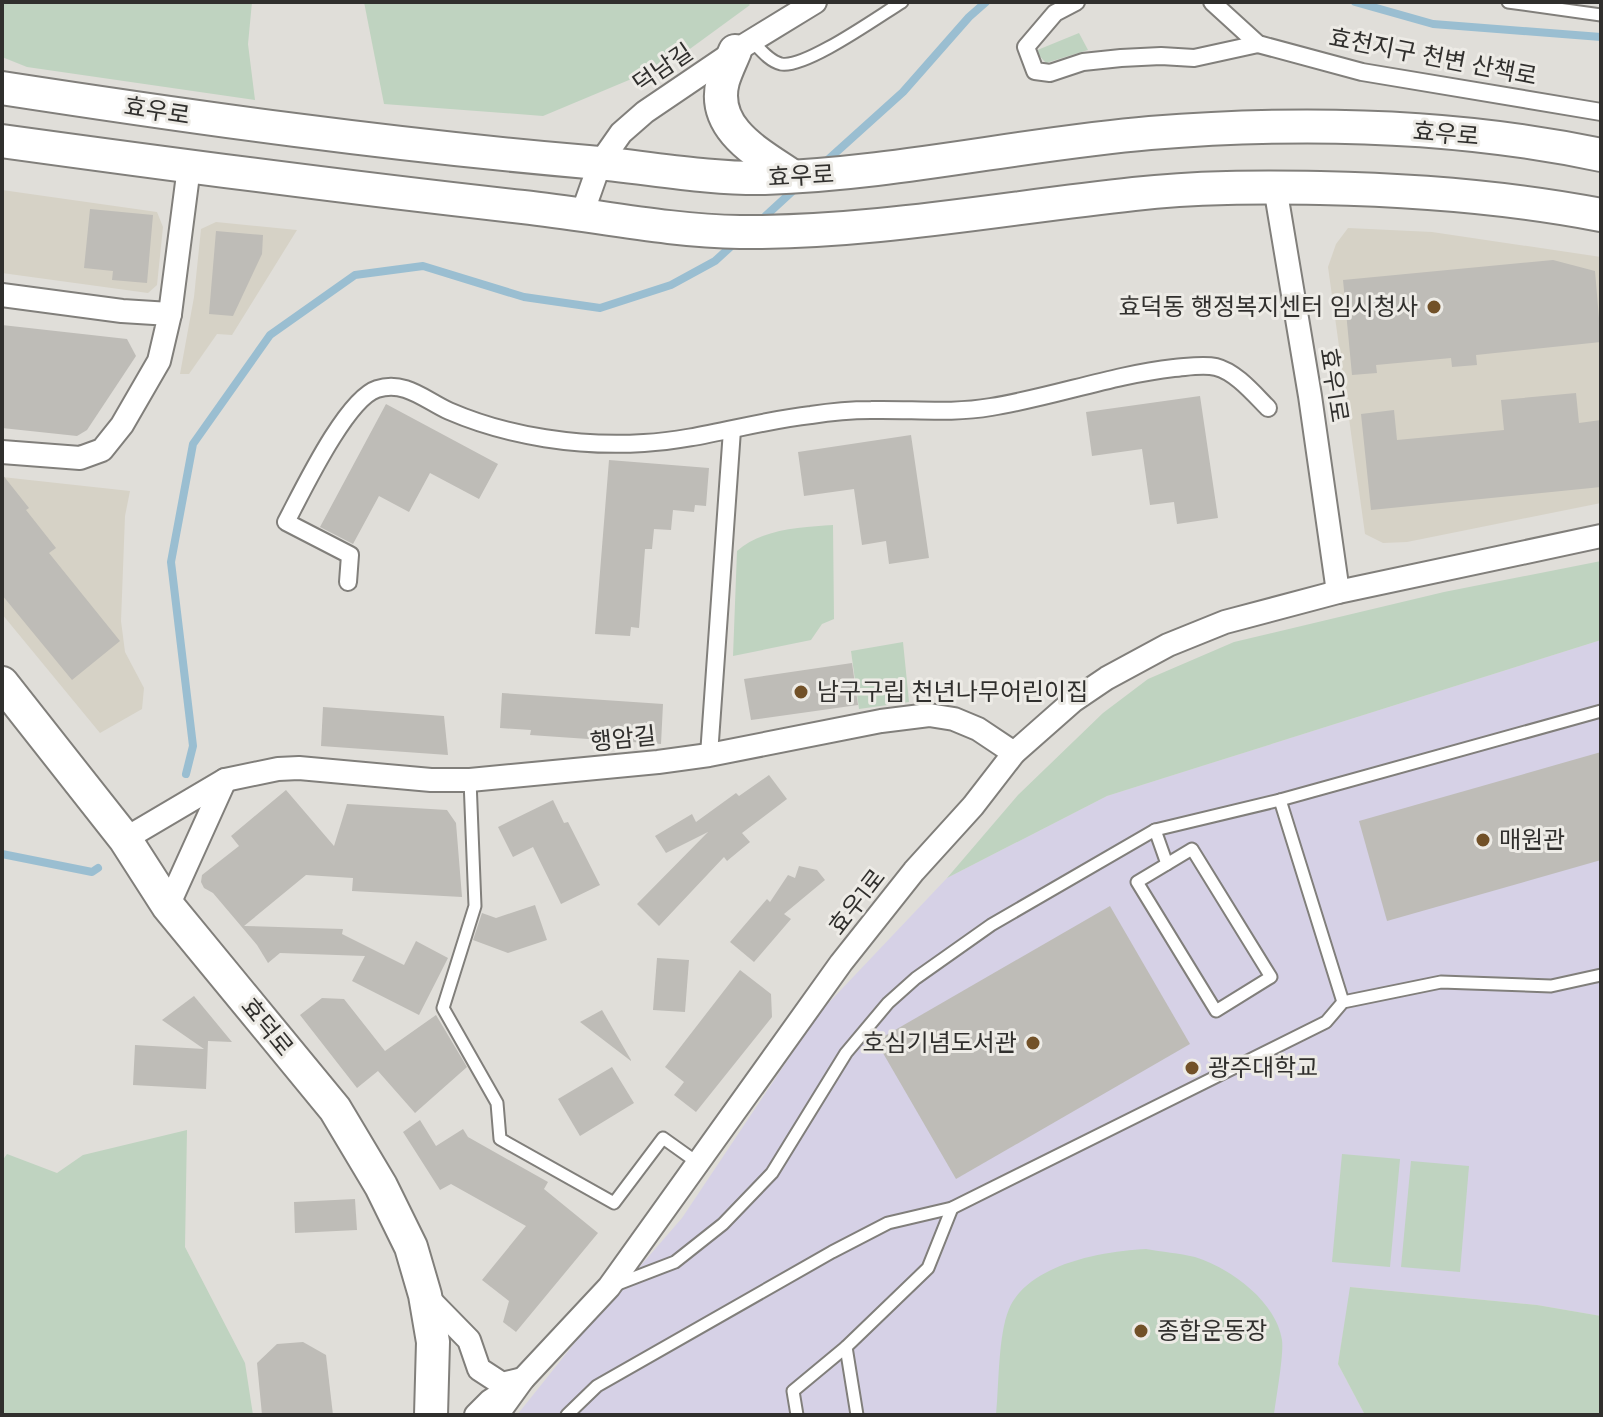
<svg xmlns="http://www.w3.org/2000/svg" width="1603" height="1417" font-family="Montserrat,'Noto Sans KR',sans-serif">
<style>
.built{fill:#d6d2c6}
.education{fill:#d6d1e6}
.green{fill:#bfd3c0}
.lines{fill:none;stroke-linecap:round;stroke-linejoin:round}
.stream{stroke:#9abed1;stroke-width:8}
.building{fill:#bebcb7}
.service-casing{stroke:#817f7b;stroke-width:15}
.pedestrian-casing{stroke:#817f7b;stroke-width:20}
.minor-casing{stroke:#817f7b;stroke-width:26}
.secondary-casing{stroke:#817f7b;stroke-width:36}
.service{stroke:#fff;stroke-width:11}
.pedestrian{stroke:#fff;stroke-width:16}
.minor{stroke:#fff;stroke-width:22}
.secondary{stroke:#fff;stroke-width:32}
.poi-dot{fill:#725128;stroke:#edebe6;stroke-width:3}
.labels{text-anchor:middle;stroke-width:6;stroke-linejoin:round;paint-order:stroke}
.street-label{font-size:24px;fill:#302f2d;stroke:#edebe6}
.poi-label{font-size:24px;fill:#302f2d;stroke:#edebe6;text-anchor:start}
</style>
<rect width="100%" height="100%" fill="#e0ded9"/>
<g class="built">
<polygon points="2,190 157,212 163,227 157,285 148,293 2,273"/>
<polygon points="216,222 297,230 232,335 217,334 189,374 180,374 194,297 201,229"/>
<polygon points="1348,228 1432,232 1601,257 1601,503 1407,542 1383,543 1365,534 1328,267 1336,244"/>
<polygon points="2,477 130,491 125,516 121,621 125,652 144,688 142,709 100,733 2,614"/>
</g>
<polygon class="education" points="1601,640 1601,1316 1537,1305 1351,1287 1338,1364 1365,1415 517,1415 589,1325 682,1218 819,1013 947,878 1107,796"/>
<g class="green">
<polygon points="2,2 252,2 248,44 255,100 27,67 2,57"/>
<polygon points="364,2 747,2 750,5 672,62 543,116 384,104"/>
<polygon points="1079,33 1088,50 1046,63 1035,51"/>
<path d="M833,525l1,94 -12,5 -11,16 -78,16 4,-105c24,-22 65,-24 96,-26z"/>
<polygon points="1601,561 1601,640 1107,796 947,878 1018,795 1103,713 1148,679 1234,642 1444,592"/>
<polygon points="903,642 909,702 859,709 851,651"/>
<polygon points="187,1130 185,1247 245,1363 253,1415 2,1415 2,1161 7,1154 57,1173 83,1155"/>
<polygon points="1342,1154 1400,1159 1390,1267 1332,1262"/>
<polygon points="1411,1161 1469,1166 1460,1272 1401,1267"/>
<path d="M1146,1249c16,3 33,4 49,8 35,11 81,44 87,83 2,15 -6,58 -8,75h-278c3,-29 2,-80 13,-106 19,-45 94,-58 137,-60z"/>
<polygon points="1350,1287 1537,1305 1601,1316 1601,1415 1365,1415 1338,1364"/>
</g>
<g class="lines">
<g class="stream">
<polyline points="1355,2 1433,24 1601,37"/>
<polyline points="822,165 903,92 969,17 986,2"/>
<polyline points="760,221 797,187"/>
<polyline points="186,774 193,746 171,562 193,444 270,335 355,275 423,266 524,297 600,308 671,285 715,261 738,240"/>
<polyline points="2,854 92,872 98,868"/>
</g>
</g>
<g class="building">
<polygon points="90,209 153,215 147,283 112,280 113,271 84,268"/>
<polygon points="216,231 263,235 262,254 233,316 209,314"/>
<polygon points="1553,260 1595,271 1601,342 1476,355 1477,365 1452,367 1451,358 1376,365 1377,373 1352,375 1343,280"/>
<polygon points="2,325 127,339 136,356 87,430 77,436 2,428"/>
<polygon points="1576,393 1579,423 1601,420 1601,487 1371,510 1361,414 1394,410 1397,440 1504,430 1501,400"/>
<polygon points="1200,396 1218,518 1177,524 1174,502 1150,505 1142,449 1092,456 1086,412"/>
<polygon points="386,404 498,464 479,499 430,473 409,512 379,496 353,544 320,527"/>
<polygon points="911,435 929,558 889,564 886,541 862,545 854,489 804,496 798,452"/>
<polygon points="609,460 709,468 706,506 695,505 694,512 673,510 671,530 654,529 652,549 645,549 639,628 631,627 630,636 595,634"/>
<polygon points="2,474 29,508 26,510 56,548 49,553 120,641 72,680 2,595"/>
<polygon points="852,663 858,705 751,720 744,679"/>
<polygon points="502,693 663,704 661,744 530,735 531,730 500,728"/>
<polygon points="323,707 444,716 448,755 321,746"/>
<polygon points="1601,752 1601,860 1387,921 1359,821"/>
<polygon points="769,775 787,799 742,833 750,842 727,861 724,857 659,926 637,904 708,832 666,853 655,836 692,814 696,822 736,793 739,796"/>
<polygon points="286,790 334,846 347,804 447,810 456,823 462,897 352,891 353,878 306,875 244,926 343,929 342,934 404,965 416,941 448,958 419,1015 352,981 365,956 280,953 268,963 257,945 213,893 204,888 201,882 202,875 239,846 231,836"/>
<polygon points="553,800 564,823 568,822 600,885 561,904 533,847 513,857 498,827"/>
<polygon points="799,866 817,870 825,880 784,914 791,919 754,962 730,942 767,899 770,902 788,875 795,878"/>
<polygon points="535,905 547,940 508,953 473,940 482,913 496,918"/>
<polygon points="1110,906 1190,1044 956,1179 876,1041"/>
<polygon points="657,958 689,960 685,1012 653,1010"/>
<polygon points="740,970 771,994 772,1017 696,1112 674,1095 684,1082 665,1067"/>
<polygon points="194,996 232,1042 208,1041 206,1089 133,1085 135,1045 204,1049 162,1020"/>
<polygon points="322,998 344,999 385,1051 436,1015 467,1067 415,1113 378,1071 357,1088 300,1015"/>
<polygon points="602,1010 631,1060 631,1061 580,1022"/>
<polygon points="612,1067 634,1103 580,1136 558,1099"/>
<polygon points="420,1120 436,1146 463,1129 468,1137 548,1182 544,1189 598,1233 516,1332 503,1322 509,1301 482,1280 526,1226 451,1184 440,1190 403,1132"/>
<polygon points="355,1199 357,1230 295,1233 294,1202"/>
<polygon points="303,1342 326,1355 333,1415 262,1415 257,1363 277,1344"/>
</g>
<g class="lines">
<g class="service-casing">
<g id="service">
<polyline points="1508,2 1601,15"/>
<path d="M752,41c8,8 17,20 29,23 24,5 98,-48 121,-62"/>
<polyline points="470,780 475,906 443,1008 497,1103 500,1139 614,1203 663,1138 698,1163"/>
<polyline points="1280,800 1343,1002"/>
<polyline points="1155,830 1167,864"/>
<polygon points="1192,849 1271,977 1216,1011 1137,882"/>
<polyline points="615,1285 675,1262 723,1224 772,1173 846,1053 888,1003 916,978 991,925 1155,830 1280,800 1601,711"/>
<polyline points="846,1347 857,1415"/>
<polyline points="567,1415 597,1386 832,1252 888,1223 952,1208 1326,1022 1343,1002 1441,982 1551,986 1601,975"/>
<polyline points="797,1415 793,1391 846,1347 928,1268 952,1208"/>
</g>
</g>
<g class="pedestrian-casing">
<g id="pedestrian">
<polyline points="1076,2 1055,13 1026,47 1035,71 1050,73 1083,62 1121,58 1161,56 1194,58 1258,44"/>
<polyline points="1212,2 1258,44 1362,72 1601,112"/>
<path d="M348,582l2,-27 -64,-33c16,-30 60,-123 91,-133 28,-9 48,11 72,22 60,26 131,36 195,32 56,-3 111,-22 167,-28 19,-3 40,-5 60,-5 41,-1 80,4 120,-3 62,-10 121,-32 183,-39 14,-1 29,-4 42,-1 20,5 38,27 52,41"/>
<polyline points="709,755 732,430"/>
</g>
</g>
<g class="minor-casing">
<g id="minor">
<polyline points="1275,187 1310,396 1338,592"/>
<polyline points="582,214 600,163 621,133 645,112 735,51 815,2"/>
<polyline points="2,295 122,311 170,314 159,361 122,425 102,450 80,458 2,452"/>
<polyline points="170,314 189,167"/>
<polyline points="125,839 225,780 278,769 299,768 431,780 470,780 658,762 709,755 881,721 929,715 954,719 978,729 1014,753"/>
<polyline points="168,906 225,780"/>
<polyline points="425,1295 469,1340 479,1369 502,1384 523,1379"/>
<polyline points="476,1415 490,1401 509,1389"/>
<polyline points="497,1415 523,1379 609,1287 841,963 914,871 973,806 1014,753 1073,701 1107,678 1168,645 1225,622 1338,592 1601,536"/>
</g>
</g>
<g class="secondary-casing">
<g id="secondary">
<path d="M735,51c-4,10 -9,20 -12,30 -13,48 37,73 69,95"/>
<path d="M2,88c195,30 389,57 586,74 58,5 118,17 177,16 129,-4 256,-34 385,-45 149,-12 304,-9 451,22"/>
<path d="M2,141c174,24 347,47 521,66 72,8 145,24 217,25 132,1 263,-24 394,-38 62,-7 124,-7 186,-6 95,2 188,9 281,27"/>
<polyline points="2,683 125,839 168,906 335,1109 381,1186 411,1247 425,1295 433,1342 431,1415"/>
</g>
</g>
<use href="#service" class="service"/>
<use href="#pedestrian" class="pedestrian"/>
<use href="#minor" class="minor"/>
<use href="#secondary" class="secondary"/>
</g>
<g class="poi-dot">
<circle cx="1434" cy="307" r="8"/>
<circle cx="801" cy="692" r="8"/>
<circle cx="1483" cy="840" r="8"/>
<circle cx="1033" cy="1043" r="8"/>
<circle cx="1192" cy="1068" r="8"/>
<circle cx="1141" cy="1331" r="8"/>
</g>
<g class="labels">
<g class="street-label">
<text transform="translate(1433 57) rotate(11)" y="8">효천지구 천변 산책로</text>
<text transform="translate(663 68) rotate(-34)" y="8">덕남길</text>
<text transform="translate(157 111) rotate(9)" y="8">효우로</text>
<text transform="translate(1446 134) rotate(5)" y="8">효우로</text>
<text transform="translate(801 176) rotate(-3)" y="8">효우로</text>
<text transform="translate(1334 385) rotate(81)" y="8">효우1로</text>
<text transform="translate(623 739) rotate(-6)" y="8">행암길</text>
<text transform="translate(857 902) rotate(-52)" y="8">효우1로</text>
<text transform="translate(267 1027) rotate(51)" y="8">효덕로</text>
</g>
<g class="poi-label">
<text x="1418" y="315" text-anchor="end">효덕동 행정복지센터 임시청사</text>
<text x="817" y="700">남구구립 천년나무어린이집</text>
<text x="1499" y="848">매원관</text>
<text x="1017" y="1051" text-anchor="end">호심기념도서관</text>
<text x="1208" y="1076">광주대학교</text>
<text x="1157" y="1339">종합운동장</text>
</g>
</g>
<rect width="1603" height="1417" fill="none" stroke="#302f2d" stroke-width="8"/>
</svg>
